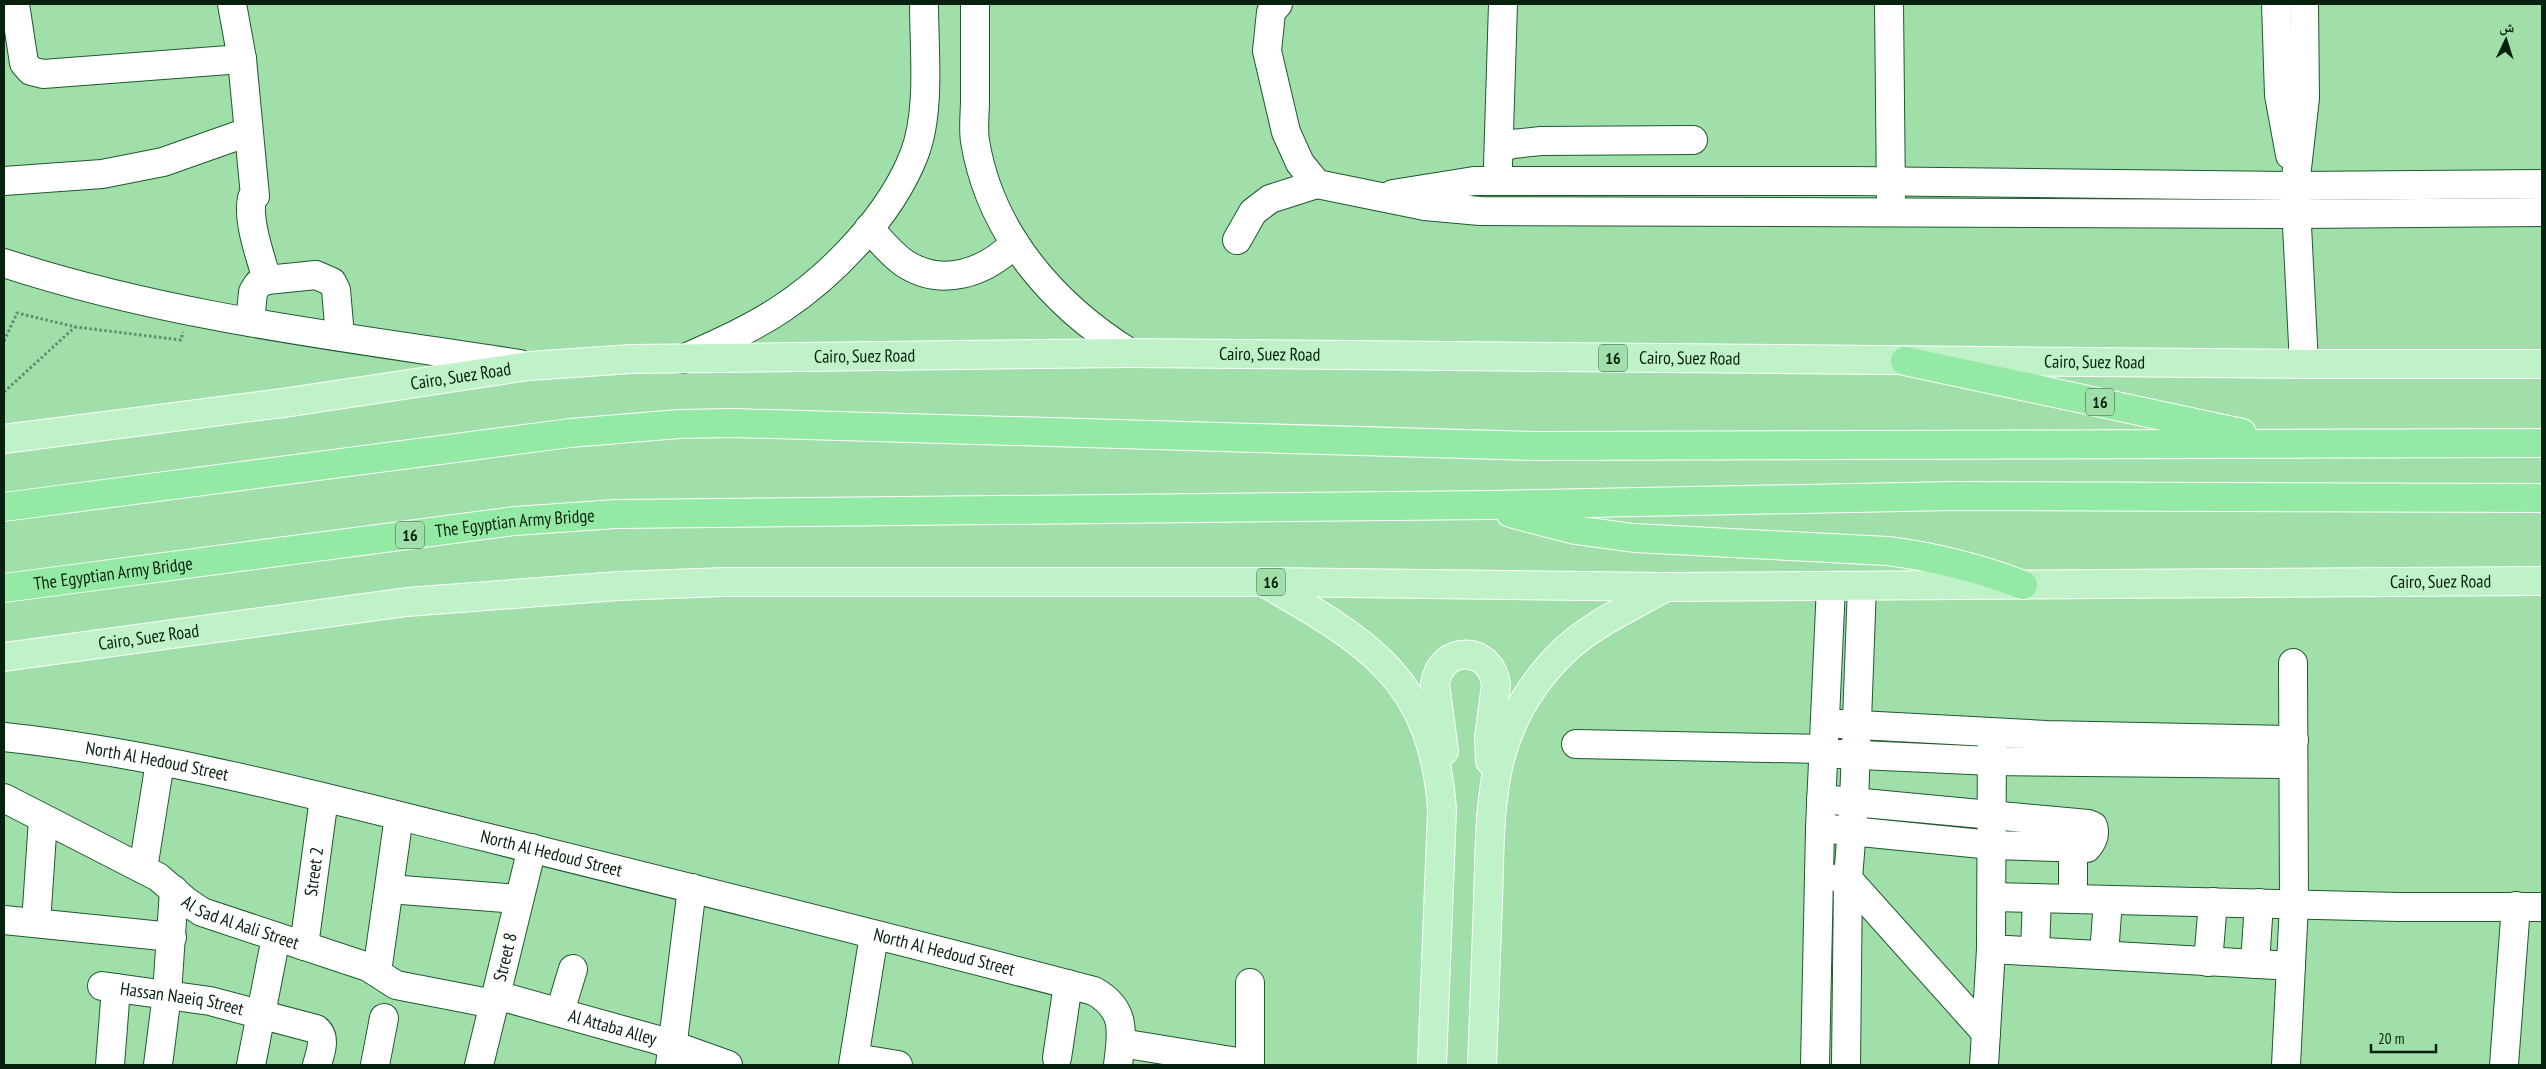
<svg xmlns="http://www.w3.org/2000/svg" width="2546" height="1069" font-family="'PT Sans Narrow','Noto Naskh Arabic',sans-serif">
<style>
.lines{fill:none;stroke-linecap:round;stroke-linejoin:round}
.minor-casing{stroke:#1e5a2e;stroke-width:30}
.major-casing{stroke:#fff;stroke-width:30}
.highway-casing{stroke:#fff;stroke-width:30}
.path{stroke:#618f69;stroke-width:3;stroke-dasharray:2.5 2.5;stroke-linecap:butt}
.minor{stroke:#fff;stroke-width:28}
.major{stroke:#bff2c8;stroke-width:28}
.highway{stroke:#94e9a4;stroke-width:28}
.labels{text-anchor:middle;stroke-width:4.5;stroke-linejoin:round;paint-order:stroke}
.shield{fill:#a0deaa;stroke:#365a3d;stroke-width:1}
.shield-label{font-size:16px;font-weight:bold;fill:#08210e}
.street-label{font-size:18px;fill:#08210e;stroke:#a0deaa}
</style>
<rect width="100%" height="100%" fill="#a0deaa"/>
<g class="lines">
<g class="minor-casing">
<g id="minor">
<polyline points="15,4 24,63 31,71 43,74 242,59"/>
<path d="M232,4l10,55 13,137 -3,2c-5,23 9,60 15,82"/>
<path d="M975,4c0,32 0,63 0,95 0,14 -2,29 0,42 15,92 78,164 155,212"/>
<polyline points="1278,4 1271,12 1267,51 1286,132 1300,163 1317,184 1425,206 1480,211 2298,214 2542,212"/>
<polyline points="1889,4 1891,200"/>
<polyline points="2276,4 2279,95 2290,155"/>
<polyline points="1499,149 1512,144 1541,141 1693,140"/>
<polyline points="1498,165 1503,4"/>
<polyline points="4,181 102,174 163,162 248,132"/>
<polyline points="1393,194 1474,181 1852,181 2295,186 2542,184"/>
<path d="M869,228c11,12 21,25 35,35 38,25 81,10 111,-20"/>
<polyline points="1237,240 1253,212 1270,199 1317,184"/>
<path d="M4,263c168,55 342,74 516,101"/>
<polyline points="250,322 253,292 258,284 267,280 316,275 332,282 336,290 340,336"/>
<path d="M683,359c33,-15 68,-30 98,-50 53,-35 110,-95 133,-154 17,-43 10,-105 10,-151"/>
<polyline points="2304,364 2295,186 2305,98 2304,4"/>
<polyline points="1840,724 2046,735 2294,740"/>
<polyline points="1992,733 1991,949 2291,966"/>
<path id="s1" d="M4,737c160,17 317,60 473,98 206,51 412,102 617,156 33,19 28,41 24,74"/>
<polyline points="1576,744 1823,749"/>
<polyline points="1839,754 1992,761 2293,764"/>
<path id="s2" d="M4,798l154,79 29,25 15,10 166,55 28,18 98,19"/>
<path d="M1820,828l172,17 95,3c6,-7 9,-13 6,-22l-5,-2 -267,-25"/>
<polyline points="143,869 160,762"/>
<polyline points="1839,878 1848,879 1986,1033"/>
<polyline points="389,889 518,899"/>
<polyline points="1992,897 2399,907 2542,907"/>
<polyline points="2073,899 2073,847"/>
<polyline points="4,920 172,937"/>
<polyline points="36,923 43,819"/>
<path id="s3" d="M304,946l20,-148"/>
<polyline points="2035,951 2037,898"/>
<polyline points="2104,955 2108,900"/>
<polyline points="2208,962 2213,902"/>
<polyline points="2255,964 2259,903"/>
<polyline points="377,972 399,816"/>
<polyline points="1250,983 1250,1065"/>
<path id="s4" d="M102,986l108,15 106,28c11,8 4,25 1,36"/>
<path id="s5" d="M496,995l162,45 70,25"/>
<polyline points="560,1012 573,969"/>
<polyline points="1121,1043 1250,1064"/>
<polyline points="855,1058 898,1065"/>
<polyline points="1057,1058 1068,984"/>
<polyline points="110,1065 116,988"/>
<polyline points="158,1065 167,994 174,890"/>
<polyline points="251,1065 276,937"/>
<polyline points="375,1065 384,1018"/>
<path id="s6" d="M479,1065l53,-217"/>
<polyline points="670,1065 692,888"/>
<polyline points="853,1065 874,935"/>
<polyline points="1815,1065 1820,828 1831,586"/>
<polyline points="1846,1065 1848,879 1854,802 1862,586"/>
<polyline points="1984,1065 1991,949"/>
<polyline points="2286,1065 2294,904 2293,663"/>
<polyline points="2504,1065 2516,906"/>
</g>
</g>
<g class="major-casing">
<g id="major">
<path id="s7" d="M4,439l279,-36 246,-37 103,-7 498,-6 1174,11h238"/>
<path d="M1265,583c103,59 168,96 177,227l-10,255"/>
<path id="s8" d="M4,657l403,-55 211,-16 106,-4h540l402,5 876,-6"/>
<path d="M1444,751l-9,-67c6,-40 56,-39 61,1l-7,53 1,23"/>
<path d="M1482,1065c2,-54 4,-108 6,-163 3,-94 -2,-170 69,-244 29,-31 70,-49 107,-70"/>
</g>
</g>
<g class="highway-casing">
<g id="highway">
<polyline points="1905,361 2242,433"/>
<polyline points="4,507 570,433 679,424 733,423 1536,446 2542,443"/>
<path d="M1510,513l65,17 59,8 254,13c47,6 91,17 135,34"/>
<path id="s9" d="M4,588l511,-67 101,-7 874,-9 463,-9 589,2"/>
</g>
</g>
<g class="path">
<polyline points="4,341 17,313 76,327 181,340 183,332"/>
<polyline points="4,392 75,327"/>
</g>
<use href="#minor" class="minor"/>
<use href="#major" class="major"/>
<use href="#highway" class="highway"/>
</g>
<g class="labels">
<g class="shield">
<rect x="1599" y="344.5" width="28" height="27" rx="4"/>
<rect x="2086" y="388.5" width="28" height="27" rx="4"/>
<rect x="396" y="521.5" width="28" height="27" rx="4"/>
<rect x="1257" y="568.5" width="28" height="27" rx="4"/>
</g>
<g class="shield-label">
<text x="1613" y="364">16</text>
<text x="2100" y="408">16</text>
<text x="410" y="541">16</text>
<text x="1271" y="588">16</text>
</g>
<g class="street-label">
<text dy="6" stroke="none"><textPath href="#s7" startOffset="1271">Cairo, Suez Road</textPath></text>
<text dy="6" stroke="none"><textPath href="#s7" startOffset="866">Cairo, Suez Road</textPath></text>
<text dy="6" stroke="none"><textPath href="#s7" startOffset="1691">Cairo, Suez Road</textPath></text>
<text dy="6" stroke="none"><textPath href="#s7" startOffset="2096">Cairo, Suez Road</textPath></text>
<text dy="6" stroke="none"><textPath href="#s7" startOffset="461">Cairo, Suez Road</textPath></text>
<text dy="6" stroke="none"><textPath href="#s9" startOffset="515">The Egyptian Army Bridge</textPath></text>
<text dy="6" stroke="none"><textPath href="#s9" startOffset="110">The Egyptian Army Bridge</textPath></text>
<text dy="6" stroke="none"><textPath href="#s8" startOffset="2441">Cairo, Suez Road</textPath></text>
<text dy="6" stroke="none"><textPath href="#s8" startOffset="146">Cairo, Suez Road</textPath></text>
<text dy="6" stroke="none"><textPath href="#s1" startOffset="155">North Al Hedoud Street</textPath></text>
<text dy="6" stroke="none"><textPath href="#s1" startOffset="560">North Al Hedoud Street</textPath></text>
<text dy="6" stroke="none"><textPath href="#s3" startOffset="75">Street 2</textPath></text>
<text dy="6" stroke="none"><textPath href="#s2" startOffset="269">Al Sad Al Aali Street</textPath></text>
<text dy="6" stroke="none"><textPath href="#s1" startOffset="965">North Al Hedoud Street</textPath></text>
<text dy="6" stroke="none"><textPath href="#s6" startOffset="111">Street 8</textPath></text>
<text dy="6" stroke="none"><textPath href="#s4" startOffset="81">Hassan Naeiq Street</textPath></text>
<text dy="6" stroke="none"><textPath href="#s5" startOffset="121">Al Attaba Alley</textPath></text>
</g>
</g>
<rect width="2546" height="1069" fill="none" stroke="#08210e" stroke-width="10"/>
<g transform="translate(2506 40) rotate(4)" stroke="#a0deaa" stroke-width="4" paint-order="stroke">
<path d="M0-4L9 19L0 12L-9 19Z" fill="#08210e"/>
<text y="-8" font-size="14" font-weight="bold" text-anchor="middle" fill="#08210e">ش</text>
</g>
<path d="M2371 1044v8h65v-8" fill="none" stroke="#08210e" stroke-width="2.5"/>
<text x="2378" y="1044" font-size="15" fill="#08210e" stroke="#a0deaa" stroke-width="4" paint-order="stroke">20 m</text>
</svg>
